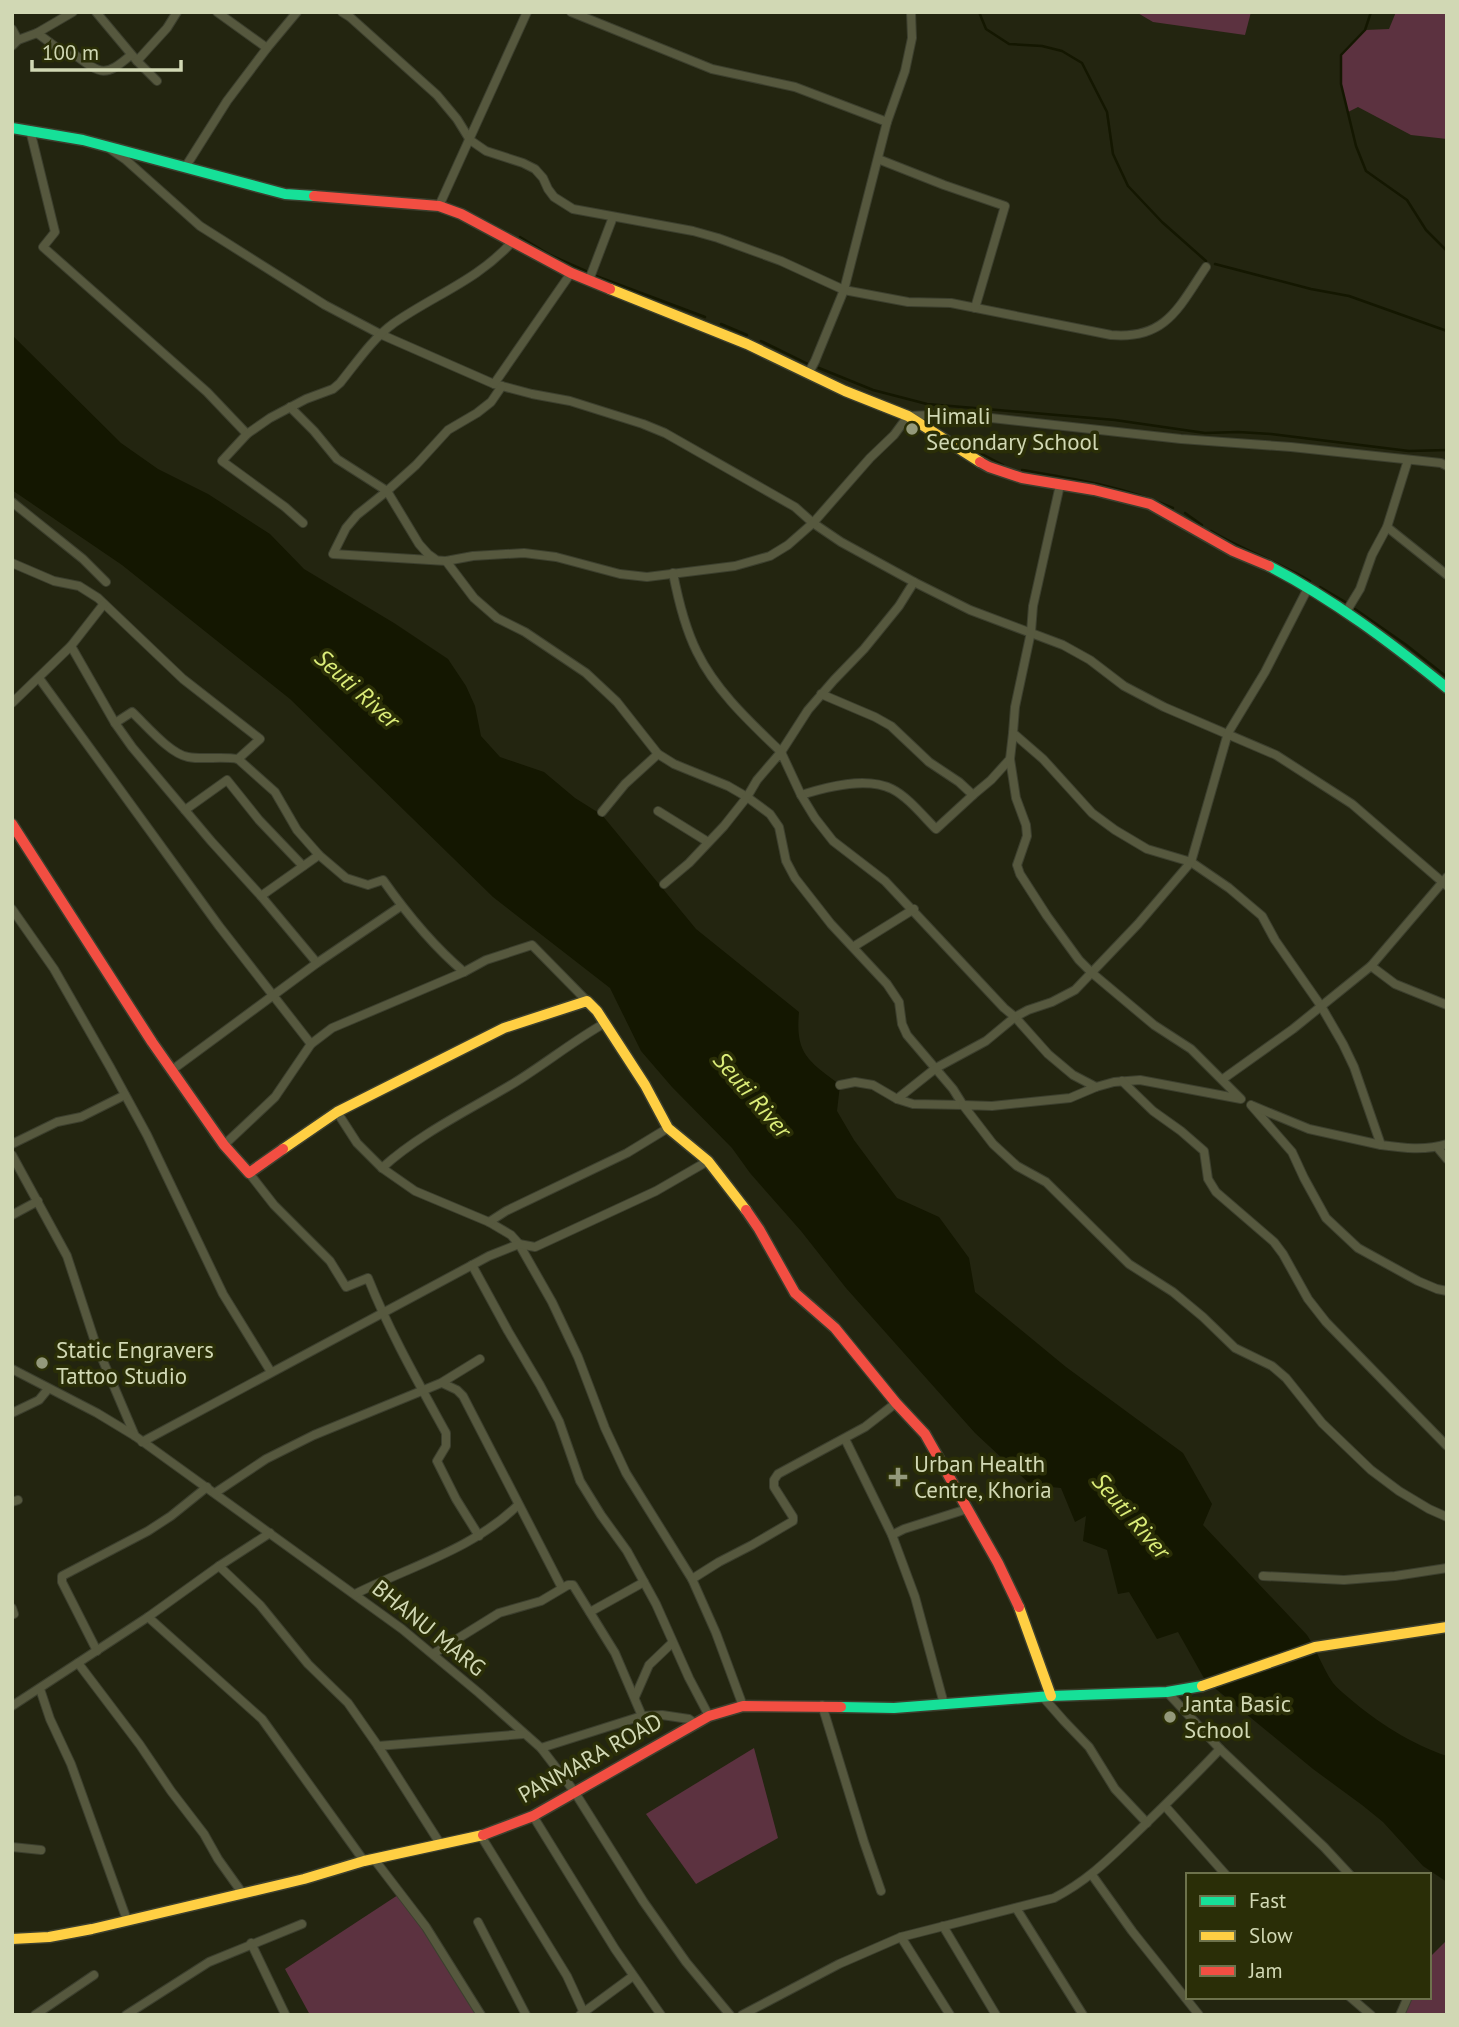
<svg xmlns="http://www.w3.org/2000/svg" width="1459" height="2027" font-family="'PT Sans',sans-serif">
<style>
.green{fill:#5c3240}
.water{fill:#141701}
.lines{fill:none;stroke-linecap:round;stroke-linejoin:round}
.stream{stroke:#141701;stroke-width:2.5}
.street-casing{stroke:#3c3f2e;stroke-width:10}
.fast-casing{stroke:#3c3f2e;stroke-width:13}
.slow-casing{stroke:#3c3f2e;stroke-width:13}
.jam-casing{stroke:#3c3f2e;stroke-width:13}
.street{stroke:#56583e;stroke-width:8}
.fast{stroke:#16e098;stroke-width:10}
.slow{stroke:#ffcf43;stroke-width:10}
.jam{stroke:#f24e42;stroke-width:10}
.poi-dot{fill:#94997b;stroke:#2a2e07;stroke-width:2.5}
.labels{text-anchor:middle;stroke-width:7;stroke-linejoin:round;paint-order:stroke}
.poi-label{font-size:23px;fill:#d1d8b4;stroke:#2a2e07;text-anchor:start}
.street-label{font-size:23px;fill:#d1d8b4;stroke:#2a2e07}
.water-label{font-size:24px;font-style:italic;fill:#dced79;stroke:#2a2e07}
</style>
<rect width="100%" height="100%" fill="#232510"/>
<g class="green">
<polygon points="1136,12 1251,12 1245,35 1153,22"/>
<polygon points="1396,12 1447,12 1447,139 1411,135 1358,107 1348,112 1341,84 1341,55 1365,30 1389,29"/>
<polygon points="754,1748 778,1838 696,1884 646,1814"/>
<polygon points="401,1893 481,2015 310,2015 285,1969"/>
<polygon points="1447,1940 1447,2015 1400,2015 1408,1997 1429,1997 1429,1958"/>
</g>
<path class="water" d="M12,335l109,108 37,26 50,25 62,40 34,35 90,54 54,36 18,27 9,20 6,30 19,21 44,15 31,26 27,17 94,114 103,83c-4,43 10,49 41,73l-3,26 17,29 43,58 42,19 30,41 6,34 91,75 117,86 29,51 -9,21 104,110c10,15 15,32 26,48 4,5 10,10 16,15 28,24 62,46 98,58v126l-24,-16 -40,-44 -21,-17 -49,-36 -108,-89 -27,-48 -21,7 -28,-47 -11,2 -11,-44 -24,-9 3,-25 -11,6 -14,-34 -30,-3 -56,-52 -129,-145 -45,-57 -51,-58 -18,-25 -60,-61 -31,-36 -31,-63 -117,-91 -203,-198 -168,-134 -110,-75z"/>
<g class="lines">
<g class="stream">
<polyline points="979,12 986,29 1009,44 1042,46 1062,51 1082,63 1107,112 1113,154 1128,186 1162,222 1206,261"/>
<polyline points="1371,12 1365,30 1341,55 1341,84 1356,146 1366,171 1407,200 1426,230 1447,251"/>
<polyline points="520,237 550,255 588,272"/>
<polyline points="1215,264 1311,289 1349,296 1447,331"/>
<polyline points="596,276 705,317"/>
<polyline points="721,324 747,335"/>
<polyline points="761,341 808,364"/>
<polyline points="819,368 873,390 927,404 1115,420 1205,433 1238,432 1271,434 1409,451 1447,450"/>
<polyline points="962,438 978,452 1003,465"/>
<path d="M1022,470c53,9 101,16 151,38"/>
<polyline points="1185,513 1202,525"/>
<path d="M1211,531c32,19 67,31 99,50"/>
<polyline points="1320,587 1347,603"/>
<polyline points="1355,609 1405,644 1447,677"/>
</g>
<g class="street-casing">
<g id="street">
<polyline points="96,12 137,61 157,81"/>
<polyline points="217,12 267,48"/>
<path d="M342,12l8,5 87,78 20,24 13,21 16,11 37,12 12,6 8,9 5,11 6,8 19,12 120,22 25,7 63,23 63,29 64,12 43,1 160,32c55,5 68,-28 95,-68"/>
<polyline points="571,12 712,69 795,87 887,122"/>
<polyline points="12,29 18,40"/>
<path d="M37,33l31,23 7,-1c27,20 30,22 56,0"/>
<polyline points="12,46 18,40 37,33 73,12"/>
<polyline points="137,61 167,28 177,12"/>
<polyline points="30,130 55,232 43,247 207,392 247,434"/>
<polyline points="110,149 126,160 200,226 325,305 380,334 494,384 532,394 570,401 643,424 665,433 795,507 813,523 841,542 914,582 970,610 1063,645 1090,660 1124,686 1164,707 1276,755 1352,804 1447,886"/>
<polyline points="878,159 944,185 1005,206 975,308"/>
<polyline points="186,166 227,101 267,48 297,12"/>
<polyline points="439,206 527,12"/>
<polyline points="589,280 613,217"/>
<polyline points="809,372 815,361 844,290 887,122 905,71 912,38 911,12"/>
<polyline points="494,384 571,273"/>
<polyline points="502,386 491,402 477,413 448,430 416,465 387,491 357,515 346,528 333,554 446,561 473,556 524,553 556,557 620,574 647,577 735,566 770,556 788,545 813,523 870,458 894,435 908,416 955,414 1181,439 1291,447 1441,463 1447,466"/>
<polyline points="290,407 314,431 337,459 387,491 419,544 428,554 435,559"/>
<path d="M1060,485l-27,121 -2,26 -16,75 -2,26 30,26 49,54 23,17 32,19 44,13 38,26 33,28 13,24 46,66 22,38 11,23 27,78c22,3 44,6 66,-1"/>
<polyline points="12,502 83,559 106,582"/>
<path d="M303,523l-18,-16 -63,-46 25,-27 23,-16 36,-19 27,-10 7,-6c17,-21 32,-44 54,-60 42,-29 84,-43 119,-82"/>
<polyline points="1387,527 1447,575"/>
<polyline points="446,561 474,598 497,618 525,632 586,673 617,702 658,754 674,764 728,786 747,797 770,814 779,827 786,861 795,878 831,924 887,984 899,1002 902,1024 907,1035 953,1089 963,1105 913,1104 897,1099 873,1085 855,1082 840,1085"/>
<path d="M12,563l42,18 25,5 19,12 85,81 77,60 -22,20 37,33 22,38 22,25 27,23 22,7 15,-5c24,34 49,65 81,92"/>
<path d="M673,573c5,26 12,55 24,79 19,39 53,70 84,100l27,-42 26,-30 30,-31 35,-43 15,-24"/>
<polyline points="1308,588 1265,672 1228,733 1191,862 1138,924 1075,990 1052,1002 1028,1010 1015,1017 1048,1054 1073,1075 1096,1087 1070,1098 992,1106 963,1105 993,1144 1017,1166 1046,1182 1129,1264 1173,1292 1203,1317 1235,1348 1272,1366 1286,1378 1322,1423 1371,1470 1399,1491 1429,1509 1447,1517"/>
<polyline points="1346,612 1360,589 1372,555 1387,527 1408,460"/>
<polyline points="71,646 115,723 132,747 211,841 261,896 317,963"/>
<polyline points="39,678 219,926 311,1044"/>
<polyline points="821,694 875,717 891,726 929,762 959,782 973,795 991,780 1010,759"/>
<polyline points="12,703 71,646 103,605"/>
<path d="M115,723l17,-11c14,13 38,42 56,45 16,3 33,-1 50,2"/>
<polyline points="1013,733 1010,759 1016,798 1026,825 1027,836 1017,865 1020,874 1047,916 1079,960 1092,973 1154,1025 1191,1049 1241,1099 1140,1080 1114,1082 1096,1087"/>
<path d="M801,795c25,-8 65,-19 91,-6 16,8 31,27 44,40l37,-34"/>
<polyline points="185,810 227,780 259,820 303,866"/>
<polyline points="658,811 708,842"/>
<polyline points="602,812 625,784 658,754"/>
<polyline points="664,884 689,863 724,826 747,797 757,780 781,752 801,795 815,818 833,841 885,881 1004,1008 1015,1017 986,1041 936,1068 897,1099"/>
<polyline points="261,896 319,855"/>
<polyline points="12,909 54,969 110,1067 147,1135 223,1294 271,1372"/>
<polyline points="853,947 914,909"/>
<polyline points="1371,966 1395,984 1447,1005"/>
<polyline points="172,1070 317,963 401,906"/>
<polyline points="1223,1079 1293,1029 1371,966 1447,877"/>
<polyline points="1122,1081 1153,1111 1181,1131 1204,1151 1208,1179 1216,1192 1274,1242 1283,1254 1308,1299 1326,1322 1447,1446"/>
<polyline points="1251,1105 1292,1152 1304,1178 1326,1218 1358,1248 1418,1281 1437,1289 1447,1291"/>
<polyline points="1253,1106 1309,1129 1381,1145"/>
<polyline points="337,1112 357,1143 382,1168 415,1191 489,1222 511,1235 519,1244 552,1302 578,1357 605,1428 626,1473 692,1579 716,1633 743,1706"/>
<polyline points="12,1144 57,1122 81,1117 125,1095"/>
<polyline points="224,1145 275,1097 311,1044 332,1028 464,972 486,960 532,945 587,1001"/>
<polyline points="1437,1147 1447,1159"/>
<polyline points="12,1155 67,1256 95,1342 135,1436"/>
<path d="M382,1168c37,-34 89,-59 132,-85 31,-19 59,-42 91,-60"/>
<path d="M249,1173l25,32 56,56 16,26 22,-9c22,55 50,104 78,155v13l-9,15 19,38 23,37"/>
<polyline points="12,1215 38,1201"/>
<polyline points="489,1222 506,1211 627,1153 668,1128"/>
<polyline points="472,1265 508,1331 540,1385 559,1421 580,1481 601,1515 627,1551 656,1604 689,1678 709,1716"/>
<polyline points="12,1369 97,1413 135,1436 402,1629 479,1693 541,1748 574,1791 643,1901 686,1962 730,2015"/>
<polyline points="442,1383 457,1390 463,1396 562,1588"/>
<polyline points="12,1413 39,1400 48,1389"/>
<polyline points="845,1439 892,1535 915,1597 944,1704"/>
<polyline points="142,1442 489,1256 519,1244 535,1247 656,1191 708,1161"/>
<polyline points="215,1493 266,1459 314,1435 441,1383 480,1359"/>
<polyline points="12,1502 18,1500"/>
<polyline points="892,1535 904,1529 967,1509"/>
<polyline points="219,1566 260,1605 308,1664 348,1703 378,1746 441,1845"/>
<polyline points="1263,1576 1344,1580 1395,1576 1447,1568"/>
<polyline points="692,1579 719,1562 752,1545 793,1521 793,1517 774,1487 774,1480 778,1474 865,1427 896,1403"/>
<path d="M355,1594c56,-28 118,-45 163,-89"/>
<polyline points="12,1608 14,1614"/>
<polyline points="590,1612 644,1582"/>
<polyline points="148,1617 262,1719 364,1861"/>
<polyline points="97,1651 62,1582 62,1576 148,1531 171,1516 207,1487"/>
<polyline points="433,1654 499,1613 541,1601 568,1585 573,1585 615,1653 642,1716"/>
<polyline points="78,1663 140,1745 171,1791 204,1834 218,1859 243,1894"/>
<polyline points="40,1689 50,1719 71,1764 127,1920"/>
<polyline points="1167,1692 1220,1749"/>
<polyline points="635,1697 649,1665 672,1643"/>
<polyline points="1043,1697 1064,1721 1089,1747 1115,1789 1147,1823"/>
<polyline points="822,1705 864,1842 881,1891"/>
<polyline points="12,1706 148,1617 219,1566 270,1533"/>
<polyline points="378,1746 524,1734"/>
<polyline points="541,1748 642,1716 662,1715 689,1719 696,1724"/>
<polyline points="1165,1806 1226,1875"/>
<polyline points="533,1816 615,1949 661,2015"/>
<polyline points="481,1836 567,1976 584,2013"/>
<polyline points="12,1847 41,1850"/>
<polyline points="374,1859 426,1927 481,2015"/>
<polyline points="1092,1875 1132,1931 1199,2015"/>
<polyline points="1016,1908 1083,2015"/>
<polyline points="478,1922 526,2015"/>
<polyline points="943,1926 996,2015"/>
<polyline points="901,1937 950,2015"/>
<polyline points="251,1943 285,2014"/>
<polyline points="1350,1997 1371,2015"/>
<polyline points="35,2015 94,1975"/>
<polyline points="126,2015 209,1962 302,1924"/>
<polyline points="580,2015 633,1976"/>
<path d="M742,2015l97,-51 62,-27 153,-39c31,-16 52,-36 77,-60 30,-29 60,-58 89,-89l104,98 26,28"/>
<polyline points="1400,2015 1408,1997"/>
</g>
</g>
<g class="fast-casing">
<g id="fast">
<polyline points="12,128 83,140 285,194 314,196"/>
<path d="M1269,566c64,33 122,77 178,122"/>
<polyline points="841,1707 894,1708 1051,1696 1167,1692 1202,1686"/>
</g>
</g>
<g class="slow-casing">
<g id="slow">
<polyline points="610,289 747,344 845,391 908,416 980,462"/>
<polyline points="283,1149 337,1112 504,1028 587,1001 597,1011 645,1085 668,1128 708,1161 746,1210"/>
<polyline points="1019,1607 1051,1696"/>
<polyline points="1202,1686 1315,1647 1447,1627"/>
<polyline points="12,1939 49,1937 92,1929 304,1879 364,1861 483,1835"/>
</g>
</g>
<g class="jam-casing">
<g id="jam">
<polyline points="314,196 439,206 461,214 571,273 610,289"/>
<polyline points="980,462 989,467 1022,478 1094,490 1150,504 1233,551 1269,566"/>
<polyline points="12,824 152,1042 224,1145 249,1173 283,1149"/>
<polyline points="746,1210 759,1229 795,1293 835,1328 896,1403 925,1434 998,1563 1019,1607"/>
<polyline points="483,1835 533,1816 709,1716 743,1706 841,1707"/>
</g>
</g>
<use href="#street" class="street"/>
<use href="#fast" class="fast"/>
<use href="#slow" class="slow"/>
<use href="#jam" class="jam"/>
</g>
<g class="poi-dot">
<circle cx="912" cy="429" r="7"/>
<circle cx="42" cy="1363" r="7"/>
<path d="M894.5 1466.5h7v7h7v7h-7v7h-7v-7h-7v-7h7z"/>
<circle cx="1170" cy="1717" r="7"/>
</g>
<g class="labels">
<g class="poi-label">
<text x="926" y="424">Himali<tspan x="926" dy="26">Secondary School</tspan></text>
<text x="56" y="1358">Static Engravers<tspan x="56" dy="26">Tattoo Studio</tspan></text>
<text x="914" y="1472">Urban Health<tspan x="914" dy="26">Centre, Khoria</tspan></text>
<text x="1184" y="1712">Janta Basic<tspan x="1184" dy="26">School</tspan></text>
</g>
<g class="street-label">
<text transform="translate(429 1628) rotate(39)" y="8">BHANU MARG</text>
<text transform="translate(590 1758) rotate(-29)" y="8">PANMARA ROAD</text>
</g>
<g class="water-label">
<text transform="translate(357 689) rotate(42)" y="8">Seuti River</text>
<text transform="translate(752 1095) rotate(49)" y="8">Seuti River</text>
<text transform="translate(1131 1516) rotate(49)" y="8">Seuti River</text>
</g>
</g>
<rect width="1459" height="2027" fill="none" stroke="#d1d8b4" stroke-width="28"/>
<rect x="1186" y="1873" width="245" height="126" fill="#2a2e07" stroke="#6d724c" stroke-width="2"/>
<rect x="1200" y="1896" width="35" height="10" fill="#16e098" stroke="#6d724c" stroke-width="2"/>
<text x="1249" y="1908" font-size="21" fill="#d1d8b4">Fast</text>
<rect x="1200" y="1931" width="35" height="10" fill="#ffcf43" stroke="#6d724c" stroke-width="2"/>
<text x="1249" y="1943" font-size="21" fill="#d1d8b4">Slow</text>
<rect x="1200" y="1966" width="35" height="10" fill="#f24e42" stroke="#6d724c" stroke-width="2"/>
<text x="1249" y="1978" font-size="21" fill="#d1d8b4">Jam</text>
<path d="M32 60v10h149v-10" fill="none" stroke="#d1d8b4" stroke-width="3.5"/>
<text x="42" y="60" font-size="21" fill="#d1d8b4" stroke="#2a2e07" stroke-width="5" paint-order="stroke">100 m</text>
</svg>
